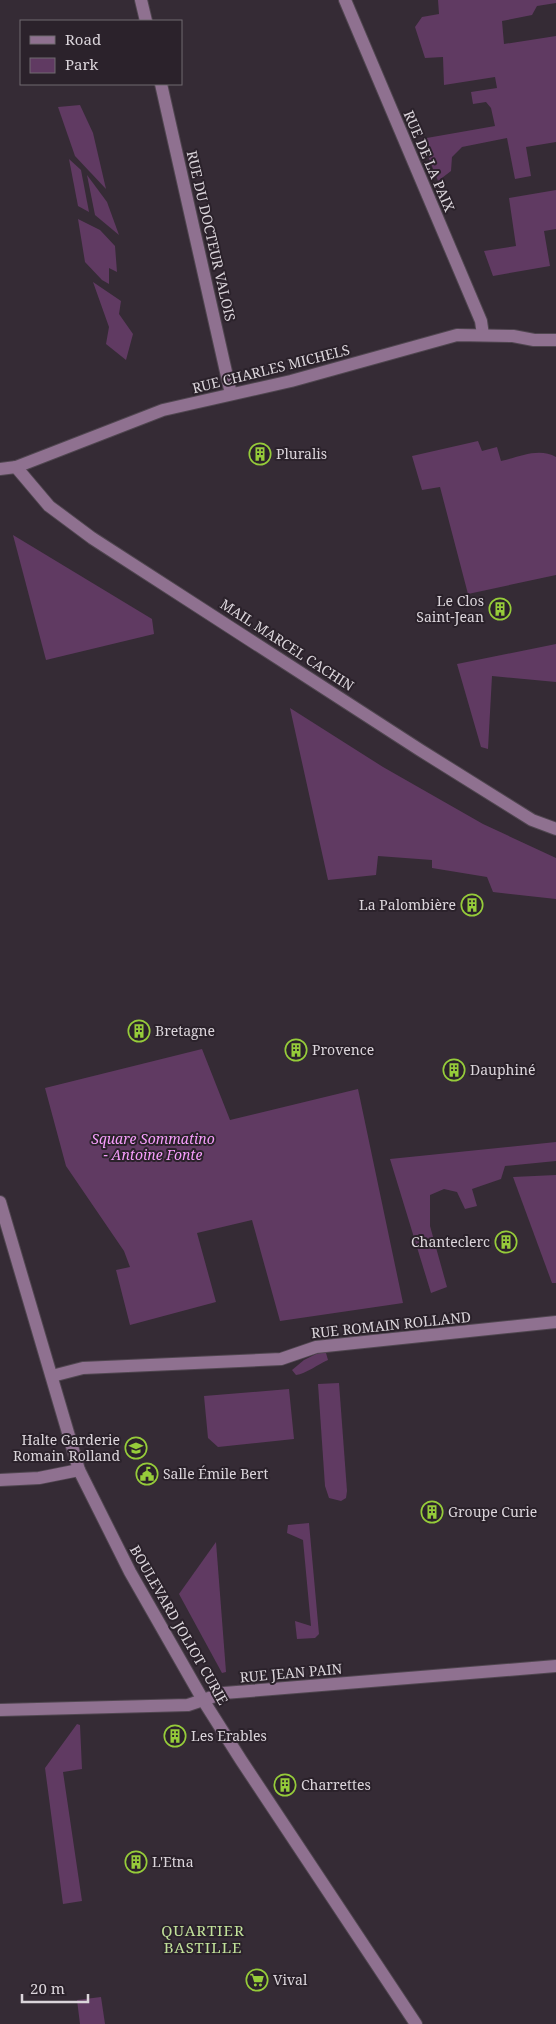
<svg xmlns="http://www.w3.org/2000/svg" width="556" height="2024" font-family="'Noto Serif',serif">
<style>
.green{fill:#603a62}
.lines{fill:none;stroke-linecap:round;stroke-linejoin:round}
.minor-casing{stroke:#504650;stroke-width:14}
.minor{stroke:#8f7190;stroke-width:12}
.labels{text-anchor:middle;stroke-width:4;stroke-linejoin:round;paint-order:stroke}
.street-label{font-size:14px;fill:#dbd5db;stroke:#2b222b}
.poi-label{font-size:14px;fill:#dbd5db;stroke:#2b222b;text-anchor:start}
.park-label{font-size:14px;font-style:italic;fill:#f79efc;stroke:#2b222b}
.neighbourhood-label{font-size:15px;letter-spacing:1px;fill:#c1e19a;stroke:#2b222b}
</style>
<rect width="100%" height="100%" fill="#352b35"/>
<g class="green">
<polygon points="438,0 556,0 556,3 537,6 532,15 502,21 504,44 556,36 556,142 526,147 531,176 515,179 507,138 462,147 452,157 451,171 438,181 421,139 495,126 491,108 486,102 473,104 471,92 497,88 495,77 444,85 443,57 425,58 415,27 422,17 439,14"/>
<polygon points="80,105 93,133 106,189 75,156 58,107"/>
<polygon points="69,159 81,170 89,212 78,206"/>
<polygon points="87,175 107,202 119,235 95,215"/>
<polygon points="556,190 556,229 544,231 550,266 493,276 484,251 516,246 509,198"/>
<polygon points="78,219 100,230 115,246 117,272 109,268 109,284 102,280 85,262"/>
<polygon points="93,282 121,301 119,314 133,334 126,360 106,344 109,327"/>
<path d="M478,441l4,10 15,-4 4,14c18,-4 38,-14 55,-4v118l-88,19 -28,-107 -18,3 -10,-34z"/>
<polygon points="13,535 152,619 154,634 46,660"/>
<polygon points="556,644 556,682 492,676 488,749 481,747 457,664"/>
<polygon points="290,708 383,767 483,824 556,858 556,899 493,892 487,877 432,868 432,860 378,856 376,875 328,880"/>
<polygon points="202,1049 230,1120 358,1089 403,1303 280,1321 252,1220 197,1233 216,1302 130,1325 116,1270 130,1267 124,1251 66,1166 45,1088"/>
<polygon points="556,1142 556,1161 505,1166 501,1179 472,1189 477,1206 465,1209 457,1192 444,1189 430,1195 430,1226 447,1287 431,1293 390,1159"/>
<polygon points="556,1175 556,1283 552,1283 513,1177"/>
<path d="M318,1353h8l2,7c-10,4 -22,14 -32,15l-4,-5 12,-10z"/>
<polygon points="339,1383 347,1491 346,1498 341,1501 329,1498 325,1486 318,1384"/>
<polygon points="289,1389 294,1439 218,1447 208,1438 204,1396"/>
<polygon points="309,1523 319,1634 315,1638 297,1639 295,1621 311,1626 303,1540 287,1533 288,1525"/>
<polygon points="216,1542 226,1672 222,1673 179,1594"/>
<polygon points="77,1724 80,1725 82,1769 63,1772 82,1901 63,1904 45,1768"/>
<polygon points="101,1997 105,2024 80,2024 77,2000"/>
</g>
<g class="lines">
<g class="minor-casing">
<g id="minor">
<polyline points="141,0 146,21"/>
<polyline points="345,0 481,321 483,335"/>
<polyline points="161,84 231,394"/>
<polyline points="16,467 49,506 92,538 420,750 532,820 556,829"/>
<polyline points="0,469 16,467 163,410 291,381 457,335 513,336 534,340 556,340"/>
<polyline points="0,1202 79,1470 130,1572 203,1700 241,1760 416,2024"/>
<polyline points="52,1376 83,1368 281,1359 316,1347 556,1322"/>
<polyline points="0,1480 39,1478 79,1470"/>
<polyline points="0,1710 188,1705 224,1693 556,1666"/>
</g>
</g>
<use href="#minor" class="minor"/>
</g>
<defs>
<g id="building-ring" transform="scale(1.125)"><circle r="9.5" fill="#2b222b" stroke="#96cc3a" stroke-width="1.5"/><path d="M-4-6H4V6H1V3H-1V6H-4ZM-2.5-4.3h1.7v1.8h-1.7ZM.8-4.3h1.7v1.8H.8ZM-2.5-1h1.7V.8h-1.7ZM.8-1h1.7V.8H.8Z" fill="#96cc3a"/></g>
<g id="school-ring" transform="scale(1.125)"><circle r="9.5" fill="#2b222b" stroke="#96cc3a" stroke-width="1.5"/><path d="M0-5L7-2L0 1L-7-2ZM-4 1L0 2.5L4 1V4Q0 6-4 4Z" fill="#96cc3a"/></g>
<g id="civic-ring" transform="scale(1.125)"><circle r="9.5" fill="#2b222b" stroke="#96cc3a" stroke-width="1.5"/><path d="M-.6-6.5H3V-4.5H.6V-3L4-1V1h2V6H-6V1h2V-1L-.6-3ZM-1.2 2.5V6h2.4V2.5Z" fill="#96cc3a"/></g>
<g id="supermarket-ring" transform="scale(1.125)"><circle r="9.5" fill="#2b222b" stroke="#96cc3a" stroke-width="1.5"/><path d="M-6-5.5h2.5l.6 2H6L4.5 2H-2.5L-4.4-4H-6ZM-1.5 3.2a1.3 1.3 0 1 0 .1 0ZM3 3.2a1.3 1.3 0 1 0 .1 0Z" fill="#96cc3a"/></g>
</defs>
<g fill-rule="evenodd">
<use href="#building-ring" x="260" y="454"/>
<use href="#building-ring" x="500" y="609"/>
<use href="#building-ring" x="472" y="905"/>
<use href="#building-ring" x="139" y="1031"/>
<use href="#building-ring" x="296" y="1050"/>
<use href="#building-ring" x="454" y="1070"/>
<use href="#building-ring" x="506" y="1242"/>
<use href="#school-ring" x="136" y="1448"/>
<use href="#civic-ring" x="147" y="1474"/>
<use href="#building-ring" x="432" y="1512"/>
<use href="#building-ring" x="175" y="1736"/>
<use href="#building-ring" x="285" y="1785"/>
<use href="#building-ring" x="136" y="1862"/>
<use href="#supermarket-ring" x="257" y="1980"/>
</g>
<g class="labels">
<g class="street-label">
<text transform="translate(429 161) rotate(67)" y="5">RUE DE LA PAIX</text>
<text transform="translate(211 236) rotate(77)" y="5">RUE DU DOCTEUR VALOIS</text>
<text transform="translate(271 369) rotate(-14)" y="5">RUE CHARLES MICHELS</text>
<text transform="translate(287 645) rotate(33)" y="5">MAIL MARCEL CACHIN</text>
<text transform="translate(391 1325) rotate(-6)" y="5">RUE ROMAIN ROLLAND</text>
<text transform="translate(179 1625) rotate(60)" y="5">BOULEVARD JOLIOT CURIE</text>
<text transform="translate(291 1673) rotate(-5)" y="5">RUE JEAN PAIN</text>
</g>
<g class="poi-label">
<text x="276" y="459">Pluralis</text>
<text x="484" y="606" text-anchor="end">Le Clos<tspan x="484" dy="16">Saint-Jean</tspan></text>
<text x="456" y="910" text-anchor="end">La Palombière</text>
<text x="155" y="1036">Bretagne</text>
<text x="312" y="1055">Provence</text>
<text x="470" y="1075">Dauphiné</text>
<text x="490" y="1247" text-anchor="end">Chanteclerc</text>
<text x="120" y="1445" text-anchor="end">Halte Garderie<tspan x="120" dy="16">Romain Rolland</tspan></text>
<text x="163" y="1479">Salle Émile Bert</text>
<text x="448" y="1517">Groupe Curie</text>
<text x="191" y="1741">Les Erables</text>
<text x="301" y="1790">Charrettes</text>
<text x="152" y="1867">L'Etna</text>
<text x="273" y="1985">Vival</text>
</g>
<g class="park-label">
<text x="153" y="1144">Square Sommatino<tspan x="153" dy="16">- Antoine Fonte</tspan></text>
</g>
<g class="neighbourhood-label">
<text x="203" y="1936">QUARTIER<tspan x="203" dy="17">BASTILLE</tspan></text>
</g>
</g>
<rect x="20" y="20" width="162" height="65" fill="#2b222b" stroke="#716a71"/>
<rect x="30" y="36" width="25" height="8" fill="#8f7190" stroke="#716a71"/>
<text x="65" y="45" font-size="15" fill="#dbd5db">Road</text>
<rect x="30" y="58" width="25" height="15" fill="#603a62" stroke="#716a71"/>
<text x="65" y="70" font-size="15" fill="#dbd5db">Park</text>
<path d="M22 1994v8h66v-8" fill="none" stroke="#dbd5db" stroke-width="2.5"/>
<text x="30" y="1994" font-size="15" fill="#dbd5db" stroke="#2b222b" stroke-width="4" paint-order="stroke">20 m</text>
</svg>
